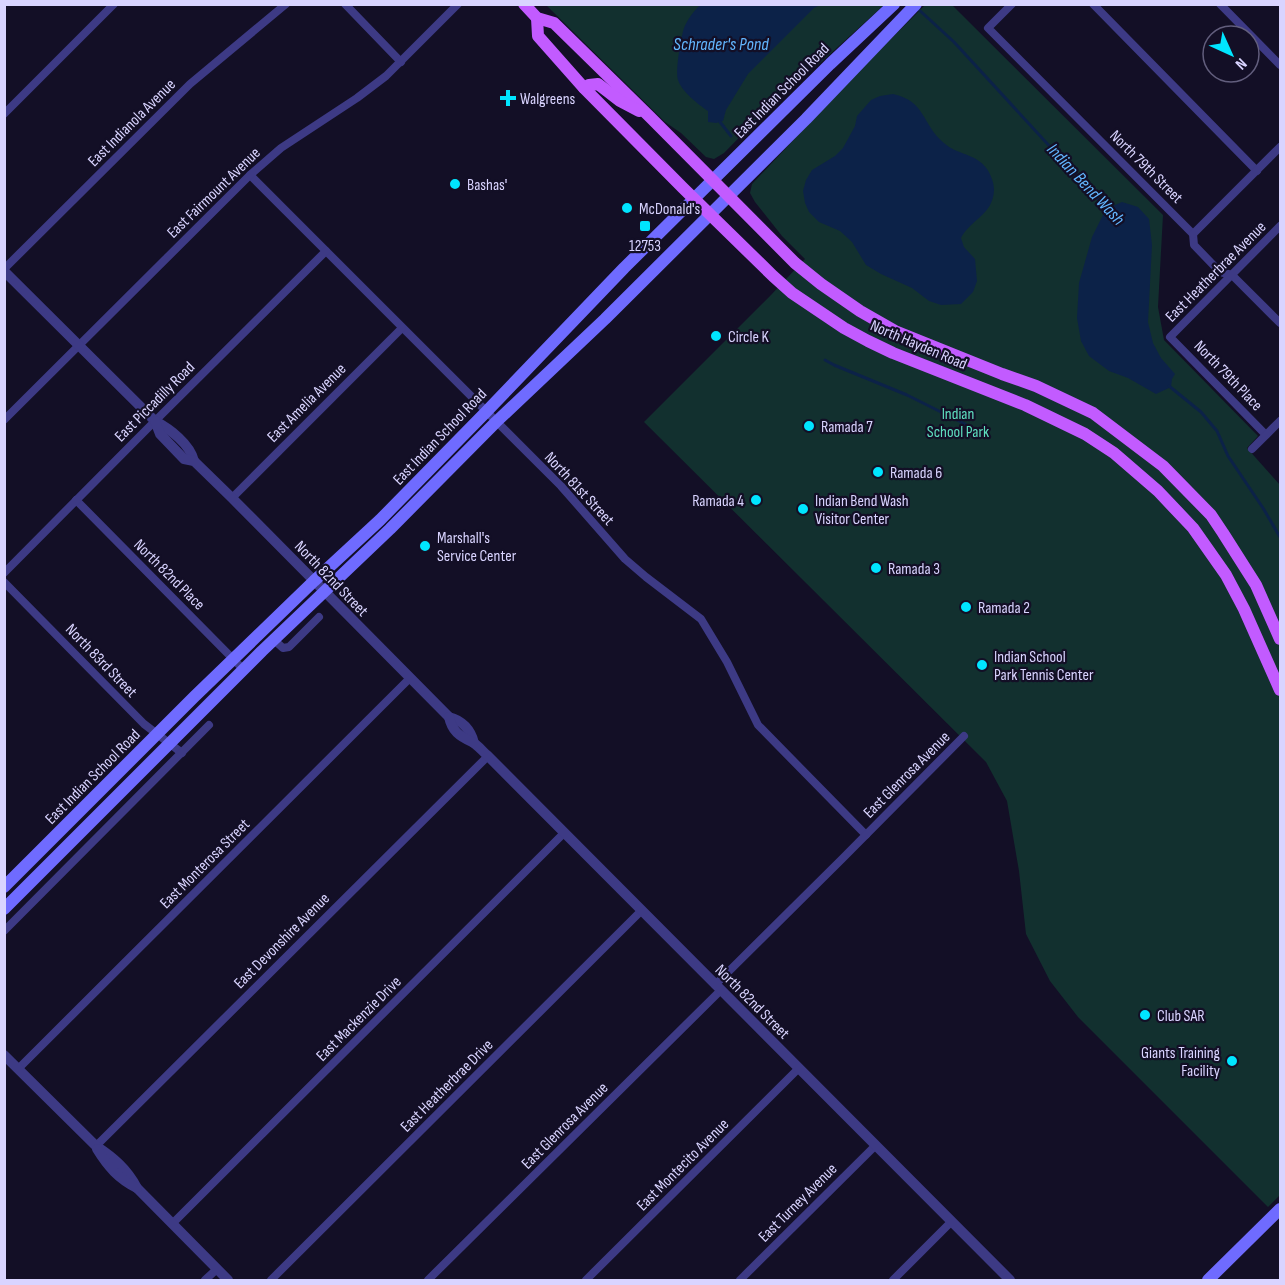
<svg xmlns="http://www.w3.org/2000/svg" width="1285" height="1285" font-family="'Sofia Sans Condensed',sans-serif">
<style>
.green{fill:#12302f}
.water{fill:#0c2248}
.lines{fill:none;stroke-linecap:round;stroke-linejoin:round}
.stream{stroke:#0c2248;stroke-width:3}
.minor{stroke:#3d3a85;stroke-width:8}
.tertiary{stroke:#3d3a85;stroke-width:10}
.secondary{stroke:#6f6bff;stroke-width:12}
.primary{stroke:#c25bff;stroke-width:12}
.poi-dot{fill:#00e5ff;stroke:#130f26;stroke-width:2}
.labels{text-anchor:middle;stroke-width:4.5;stroke-linejoin:round;paint-order:stroke}
.street-label{font-size:16px;fill:#d9d4ff;stroke:#130f26}
.poi-label{font-size:16px;fill:#d9d4ff;stroke:#130f26;text-anchor:start}
.park-label{font-size:16px;fill:#5fe0c0;stroke:#130f26}
.water-label{font-size:18px;font-style:italic;fill:#62b6ff;stroke:#130f26}
</style>
<rect width="100%" height="100%" fill="#130f26"/>
<g class="green">
<polygon points="546,5 884,5 818,65 782,94 724,153 714,159 706,157 681,133 665,122"/>
<polygon points="925,5 952,5 1163,215 1158,307 1164,340 1258,436 1247,448 1280,485 1280,1195 1268,1207 1078,1017 1050,981 1026,934 1019,871 1007,801 986,762 644,422 771,295 805,259 782,236 755,202 750,193 752,184 853,77"/>
</g>
<g class="water">
<path d="M700,5v-1l120,1 -6,3 -66,66 -22,36 -3,11 -7,2 -8,-1v-11c-10,-7 -26,-19 -30,-31 -3,-7 3,-44 6,-52 3,-8 10,-17 16,-23z"/>
<path d="M893,94c33,7 29,31 51,49 13,12 32,10 43,26 4,6 7,14 7,21 -1,25 -23,29 -33,48l3,9 11,12 2,22 -4,11 -12,12 -20,1 -12,-4 -17,-13 -31,-14 -15,-9 -14,-23 -12,-11 -21,-9 -10,-10 -4,-9 -2,-12 3,-11 6,-10 23,-14 8,-8 12,-22 2,-10 14,-16 9,-4z"/>
<polygon points="1122,202 1138,207 1149,219 1152,245 1148,322 1153,343 1161,358 1175,374 1172,379 1171,387 1156,394 1128,378 1109,371 1089,356 1081,341 1077,318 1079,283 1092,237 1106,209"/>
</g>
<g class="lines">
<g class="stream">
<polyline points="917,8 954,42 1109,211"/>
<polyline points="720,122 731,136"/>
<polyline points="825,360 834,365 907,395 965,424"/>
<polyline points="1169,386 1201,412 1217,431 1228,456 1263,508 1280,537"/>
</g>
<g class="minor">
<polyline points="345,4 401,62"/>
<polyline points="1012,4 988,28 1193,234 1194,245 1220,272 1232,275 1280,323"/>
<polyline points="1093,4 1257,171"/>
<polyline points="1220,4 1280,65"/>
<polyline points="4,114 114,4"/>
<polyline points="250,175 561,486 625,559 646,577 701,619 727,662 758,725 866,835"/>
<polyline points="1193,234 1280,147"/>
<polyline points="4,269 190,84 286,4"/>
<polyline points="4,420 250,175 281,148 357,98 386,76 458,4"/>
<polyline points="1266,435 1170,337 1280,226"/>
<polyline points="1252,449 1280,421"/>
<polyline points="232,498 402,328"/>
<polyline points="76,500 243,669"/>
<polyline points="4,573 147,429 326,251"/>
<polyline points="4,582 144,724 182,753"/>
<polyline points="274,640 283,648 289,647 319,617"/>
<polyline points="4,931 209,725"/>
<polyline points="715,985 842,859 964,736"/>
<polyline points="18,1069 410,678"/>
<polyline points="96,1146 488,756"/>
<polyline points="172,1224 564,833"/>
<polyline points="205,1280 217,1269"/>
<polyline points="271,1280 641,911"/>
<polyline points="428,1280 721,990"/>
<polyline points="586,1280 799,1068"/>
<polyline points="740,1280 876,1145"/>
<polyline points="893,1280 951,1222"/>
</g>
<g class="tertiary">
<path d="M4,271l151,150c15,8 35,23 39,40"/>
<path d="M155,421l5,13 24,25 10,2 38,37 217,219c13,3 22,13 25,26"/>
<path d="M449,717c3,14 10,19 23,25 6,3 11,10 16,14l522,524"/>
<path d="M4,1055l92,91c18,12 31,23 41,42l91,92"/>
<path d="M97,1149c11,18 22,30 40,39"/>
</g>
<g class="secondary">
<polyline points="4,887 194,697 314,581 380,520 486,412 624,268 830,64 894,4"/>
<polyline points="4,909 262,651 390,529 496,422 605,319 806,119 916,4"/>
<polyline points="1208,1280 1280,1209"/>
</g>
<g class="primary">
<polyline points="524,4 537,18 554,23 650,117 795,263 821,284 860,311 895,331 1002,374 1036,386 1093,413 1163,466 1211,515 1223,533 1256,585 1280,639"/>
<polyline points="537,18 538,36 584,88 683,188 773,276 792,293 844,328 868,341 893,353 1025,405 1085,434 1114,453 1158,491 1193,528 1226,575 1244,609 1280,690"/>
<polyline points="584,88 589,85 598,84 620,101 639,111"/>
</g>
</g>
<g class="poi-dot">
<path d="M505 89h6v6h6v6h-6v6h-6v-6h-6v-6h6z"/>
<circle cx="455" cy="184" r="6"/>
<circle cx="627" cy="208" r="6"/>
<rect x="639" y="220" width="12" height="12" rx="3"/>
<circle cx="716" cy="336" r="6"/>
<circle cx="809" cy="426" r="6"/>
<circle cx="878" cy="472" r="6"/>
<circle cx="756" cy="500" r="6"/>
<circle cx="803" cy="509" r="6"/>
<circle cx="425" cy="546" r="6"/>
<circle cx="876" cy="568" r="6"/>
<circle cx="966" cy="607" r="6"/>
<circle cx="982" cy="665" r="6"/>
<circle cx="1145" cy="1015" r="6"/>
<circle cx="1232" cy="1061" r="6"/>
</g>
<g class="labels">
<g class="street-label">
<text transform="translate(781 90) rotate(-45)" y="6">East Indian School Road</text>
<text transform="translate(131 122) rotate(-45)" y="6">East Indianola Avenue</text>
<text transform="translate(1147 166) rotate(45)" y="6">North 79th Street</text>
<text transform="translate(213 192) rotate(-44)" y="6">East Fairmount Avenue</text>
<text transform="translate(1215 271) rotate(-45)" y="6">East Heatherbrae Avenue</text>
<text transform="translate(919 344) rotate(23)" y="6">North Hayden Road</text>
<text transform="translate(1229 375) rotate(46)" y="6">North 79th Place</text>
<text transform="translate(154 401) rotate(-45)" y="6">East Piccadilly Road</text>
<text transform="translate(306 402) rotate(-45)" y="6">East Amelia Avenue</text>
<text transform="translate(439 436) rotate(-46)" y="6">East Indian School Road</text>
<text transform="translate(580 488) rotate(47)" y="6">North 81st Street</text>
<text transform="translate(170 574) rotate(45)" y="6">North 82nd Place</text>
<text transform="translate(332 578) rotate(46)" y="6">North 82nd Street</text>
<text transform="translate(102 660) rotate(46)" y="6">North 83rd Street</text>
<text transform="translate(906 774) rotate(-45)" y="6">East Glenrosa Avenue</text>
<text transform="translate(92 776) rotate(-45)" y="6">East Indian School Road</text>
<text transform="translate(204 863) rotate(-45)" y="6">East Monterosa Street</text>
<text transform="translate(281 940) rotate(-45)" y="6">East Devonshire Avenue</text>
<text transform="translate(753 1001) rotate(45)" y="6">North 82nd Street</text>
<text transform="translate(358 1018) rotate(-45)" y="6">East Mackenzie Drive</text>
<text transform="translate(446 1085) rotate(-45)" y="6">East Heatherbrae Drive</text>
<text transform="translate(564 1125) rotate(-45)" y="6">East Glenrosa Avenue</text>
<text transform="translate(682 1164) rotate(-45)" y="6">East Montecito Avenue</text>
<text transform="translate(797 1202) rotate(-45)" y="6">East Turney Avenue</text>
</g>
<g class="poi-label">
<text x="520" y="104">Walgreens</text>
<text x="467" y="190">Bashas'</text>
<text x="639" y="214">McDonald's</text>
<text x="645" y="251" text-anchor="middle">12753</text>
<text x="728" y="342">Circle K</text>
<text x="821" y="432">Ramada 7</text>
<text x="890" y="478">Ramada 6</text>
<text x="744" y="506" text-anchor="end">Ramada 4</text>
<text x="815" y="506">Indian Bend Wash<tspan x="815" dy="18">Visitor Center</tspan></text>
<text x="437" y="543">Marshall's<tspan x="437" dy="18">Service Center</tspan></text>
<text x="888" y="574">Ramada 3</text>
<text x="978" y="613">Ramada 2</text>
<text x="994" y="662">Indian School<tspan x="994" dy="18">Park Tennis Center</tspan></text>
<text x="1157" y="1021">Club SAR</text>
<text x="1220" y="1058" text-anchor="end">Giants Training<tspan x="1220" dy="18">Facility</tspan></text>
</g>
<g class="park-label">
<text x="958" y="419">Indian<tspan x="958" dy="18">School Park</tspan></text>
</g>
<g class="water-label">
<text x="721" y="50">Schrader's Pond</text>
<text transform="translate(1086 184) rotate(47)" y="6">Indian Bend Wash</text>
</g>
</g>
<rect width="1285" height="1285" fill="none" stroke="#d9d4ff" stroke-width="12"/>
<g transform="translate(1231 54) rotate(135)"><circle r="28" fill="#130f26" stroke="#625e7d" stroke-width="1.5"/>
<path d="M0-4.5L10 22L0 15L-10 22Z" fill="#00e5ff"/>
<text y="-9" font-size="16" font-weight="bold" text-anchor="middle" fill="#d9d4ff">N</text>
</g>
</svg>
